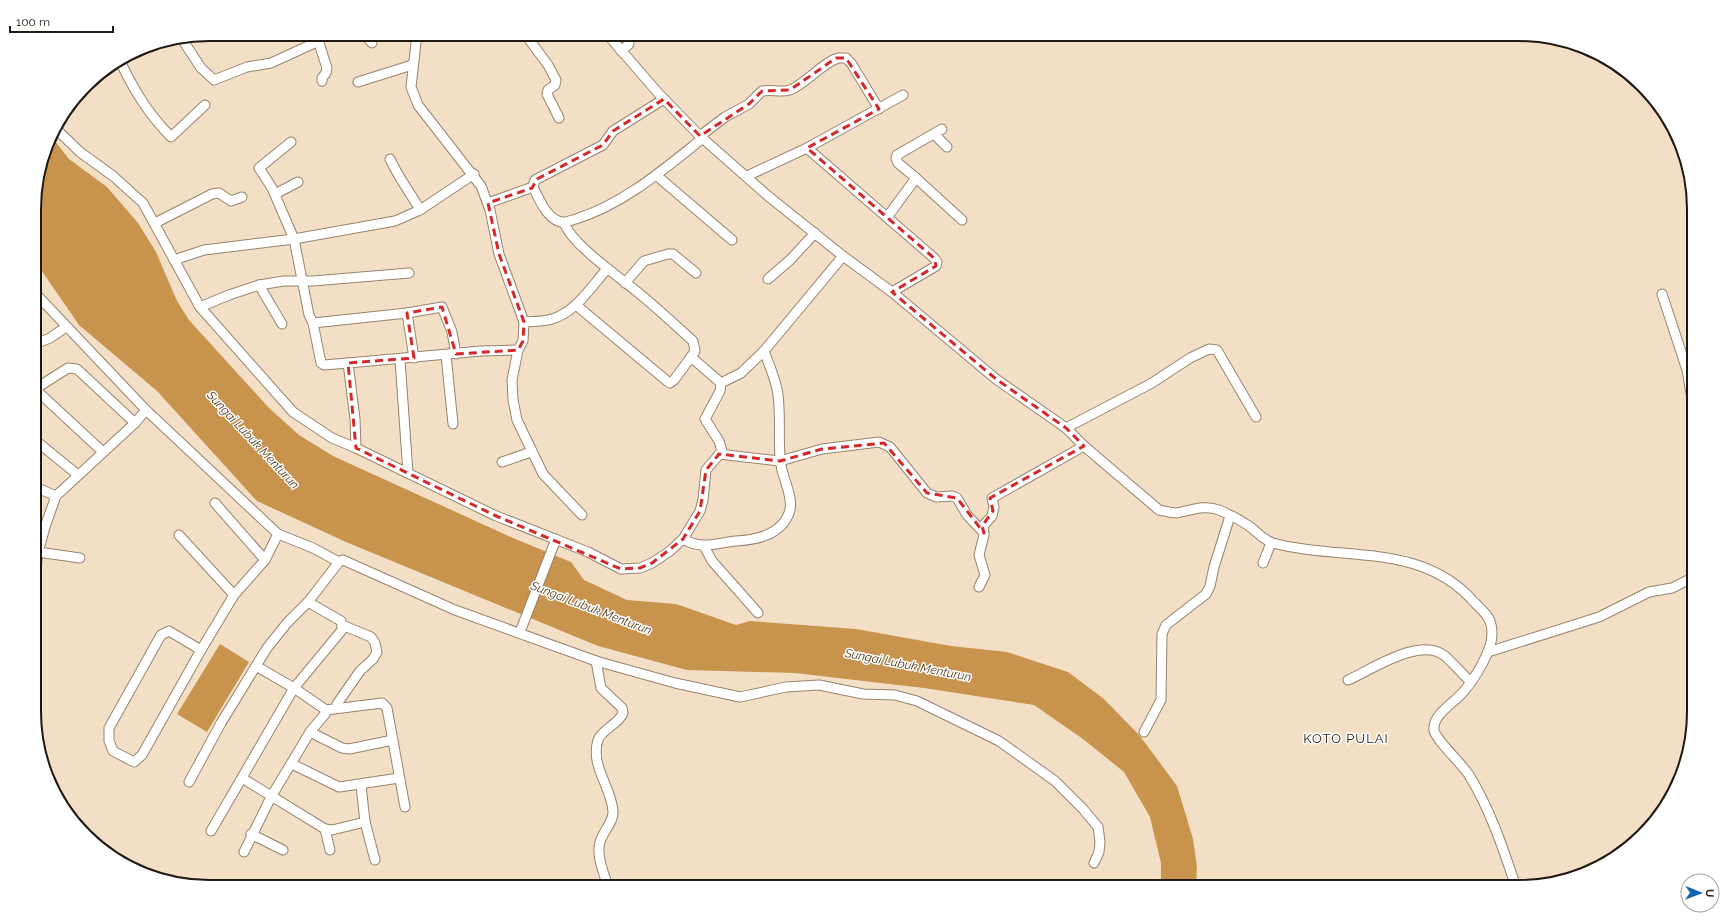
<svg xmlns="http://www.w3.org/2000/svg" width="1728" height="921" font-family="Raleway,sans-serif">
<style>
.water{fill:#c7934d}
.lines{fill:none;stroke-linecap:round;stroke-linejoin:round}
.minor-casing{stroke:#97846d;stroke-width:11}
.minor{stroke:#fff;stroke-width:9}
.marked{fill:none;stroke:#d62828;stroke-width:3;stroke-dasharray:8 5;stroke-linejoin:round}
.labels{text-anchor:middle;stroke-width:3;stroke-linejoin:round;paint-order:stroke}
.water-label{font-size:12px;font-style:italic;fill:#50391b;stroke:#fff}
.quarter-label{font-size:13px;letter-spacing:1px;fill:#201910;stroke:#fff}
.rim{fill:none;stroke:#201910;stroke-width:2}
</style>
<rect width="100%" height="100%" fill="#f3dfc6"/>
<g class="water">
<polygon points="51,136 69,159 107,187 138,223 156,252 177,301 189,320 269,408 299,435 333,456 513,538 571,562 584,580 627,600 676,604 736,625 750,621 856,629 951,646 1007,652 1068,672 1104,699 1140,736 1177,786 1193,839 1197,867 1196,887 1161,887 1161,863 1150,817 1124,772 1083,739 1034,705 924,688 795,673 687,670 598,646 346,542 257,501 157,391 79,325 35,261 34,197"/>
<polygon points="220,644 249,662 207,732 177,714"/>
</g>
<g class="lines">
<g class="minor-casing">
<g id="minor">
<polyline points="316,34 327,68 326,73 322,78 322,81"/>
<polyline points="364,34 372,43"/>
<polyline points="417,34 411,87 418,105 481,186 490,210 499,254 524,322 523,341 518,350 512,380 513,400 517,420 543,474 582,515"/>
<polyline points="525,34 548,65 556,80 555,85 548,90 547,94 559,118"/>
<path d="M607,34l52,60 41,42 68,60 75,60 49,36 104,87 70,49 18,18 75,64c5,1 12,3 17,3 14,-2 28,-9 43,-3 10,4 21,10 30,16 7,5 16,15 24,17 71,19 148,-2 202,60 11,11 17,15 17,31 0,17 -17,44 -28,57 -8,11 -32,23 -30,39 1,9 28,34 35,45 21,34 34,73 47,112"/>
<polyline points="182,39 201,68 214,80 247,67 271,63 319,41"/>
<polyline points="621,51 629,44 627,34"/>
<path d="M120,61c15,31 27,51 51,76l34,-32"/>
<polyline points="358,82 412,65"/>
<path d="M664,99l-51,32 -10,14 -68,35 -2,7c6,12 14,32 28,35 5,1 11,-2 15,-3 48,-15 88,-50 127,-81"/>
<polyline points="55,128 80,152 113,176 143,203 200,307 229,295 259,285 284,281 313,281 409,273"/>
<polyline points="934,134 947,147"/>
<path d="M700,136l25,-19 24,-13 13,-13c10,-2 18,2 28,-1 17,-7 34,-29 49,-32h7l5,5 28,46"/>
<polyline points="291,142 259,168 272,188 294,239 309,315 313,323 407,313 414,358"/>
<polyline points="807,148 934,258 937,262 936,266 892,292"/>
<path d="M390,159c8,18 20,33 30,51"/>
<polyline points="656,175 732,240"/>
<polyline points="747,176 807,148 903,95"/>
<polyline points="916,178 898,163 896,158 897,155 942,129"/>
<polyline points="275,194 298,182"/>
<polyline points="488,203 533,187"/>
<polyline points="888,216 916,178 962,220"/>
<path d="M564,222c6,21 54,54 71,68 20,16 39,34 58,51l2,10 -4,6"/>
<polyline points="155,223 212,194 219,193 231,201 242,197"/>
<polyline points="174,260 204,250 294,239 395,221 420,210 474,174"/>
<polyline points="768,279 790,260 815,233"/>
<polyline points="625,283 644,261 668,254 673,254 696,273"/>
<polyline points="259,285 282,324"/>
<polyline points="35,293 146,410 278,534 313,548 339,562"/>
<polyline points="1662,294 1687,370 1693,405"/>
<polyline points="200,307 293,412 332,438 356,448"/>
<polyline points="407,313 442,307 452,332 456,354"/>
<path d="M524,322c9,-1 19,0 28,-3 24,-7 39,-32 55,-50"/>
<polyline points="313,323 321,363 324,365 348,363"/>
<polyline points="35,344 50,338 66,327"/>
<polyline points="518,350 481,351 348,363 355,419 356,448 494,515 588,552 621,569 640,568 652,563 670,551 683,539 700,511 703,500 706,470 722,451 719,441 705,419 720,391 721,383 691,357 674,380 670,383 667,381 576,305"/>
<polyline points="446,355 453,424"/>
<polyline points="400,360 408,473"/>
<polyline points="721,383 741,373 764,351"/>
<polyline points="35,389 68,368 77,369 135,423"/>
<polyline points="35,389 103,452"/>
<polyline points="1066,428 1152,383 1190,358 1209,349 1217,350 1256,417"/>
<polyline points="35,440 78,475"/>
<polyline points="719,454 780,461 822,449 879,442 890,447 927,493 936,497 952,496 957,498 967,515 984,533"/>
<polyline points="502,462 531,452"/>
<polyline points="35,487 56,496"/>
<polyline points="215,503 265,560"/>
<polyline points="179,535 234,595"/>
<path d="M683,539c19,11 32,4 53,2 21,-1 47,-6 54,-31 3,-14 -7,-31 -9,-45 -4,-25 1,-51 -4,-76 -3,-13 -8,-25 -13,-38l79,-95"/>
<polyline points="704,546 712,561 758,613"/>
<polyline points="38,552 80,558"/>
<polyline points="1263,563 1271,543"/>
<polyline points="35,578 38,552 46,524 56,496 135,423 146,410"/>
<polyline points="979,587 985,575 979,555 984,535 983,526 992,516 994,507 992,498 1084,446"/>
<polyline points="308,602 341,621 342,625 371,637 375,643 377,652 373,659 360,671 337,704 338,708"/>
<polyline points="520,632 556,539"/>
<polyline points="201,650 169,631 161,635 109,728 109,741 113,751 134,762 142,755 201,650 234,595 265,560 278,534"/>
<polyline points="1488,652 1599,617 1649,592 1672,588 1694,577"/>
<path d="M596,661l5,27 21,20 1,5c-4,11 -21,16 -25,27 -8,26 13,46 15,71 1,11 -10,20 -13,31 -4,14 4,31 8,45"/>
<path d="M1348,680c25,-11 72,-44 97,-24 9,8 17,18 26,26"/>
<polyline points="326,710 382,703 387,708 405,807"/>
<polyline points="310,732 342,748 349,749 393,740"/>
<polyline points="1144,732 1161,700 1162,634 1166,625 1206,594 1210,586 1214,567 1230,516"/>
<polyline points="292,764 339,787 399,778"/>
<polyline points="242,778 325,829 332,830 365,822"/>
<polyline points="189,782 221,723 267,648 287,623 308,602 339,562 343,560 455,610 596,661 675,683 740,697 786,687 819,685 863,694 895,695 917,701 999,741 1055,781 1083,809 1098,827 1100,842 1099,852 1094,863"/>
<polyline points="361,785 365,822 375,860"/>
<polyline points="325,829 330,850"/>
<polyline points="211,831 294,688 342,630 342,625"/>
<polyline points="251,834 283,850"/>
<polyline points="244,852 271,797 310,732 325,714 326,710 294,688 256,666"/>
</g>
</g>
<use href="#minor" class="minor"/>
</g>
<path class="marked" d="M836,58h10l33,51 -72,39 127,110 2,8 -44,26 104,87 70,49 18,18 -94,52 3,13 -11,15 2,7 -27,-35 -30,-5 -43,-50 -62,6 -42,12 -61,-7 -13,16 -6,41 -17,28 -31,24 -12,5 -19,1 -127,-54 -138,-67 -8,-85 66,-5 -7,-45 35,-6 14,47 62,-4 5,-9 1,-19 -25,-68 -11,-51 44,-15 5,-9 66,-34 10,-14 51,-32 36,37 49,-32 13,-13 28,-1z"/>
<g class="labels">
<g class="water-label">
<text transform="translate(253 440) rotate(47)" y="4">Sungai Lubuk Menturun</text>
<text transform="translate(591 608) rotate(21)" y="4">Sungai Lubuk Menturun</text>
<text transform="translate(908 665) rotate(11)" y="4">Sungai Lubuk Menturun</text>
</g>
<g class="quarter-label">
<text x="1346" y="743">KOTO PULAI</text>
</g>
</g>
<path d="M0 0H1728V921H0ZM209 41H1519A168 168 0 0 1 1687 209V712A168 168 0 0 1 1519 880H209A168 168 0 0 1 41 712V209A168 168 0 0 1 209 41Z" fill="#fff" fill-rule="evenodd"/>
<path class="rim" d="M209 41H1519A168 168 0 0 1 1687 209V712A168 168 0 0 1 1519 880H209A168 168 0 0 1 41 712V209A168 168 0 0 1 209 41Z"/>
<g transform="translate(1700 893) rotate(91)"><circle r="19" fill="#ffffff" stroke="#a6a39f"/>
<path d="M0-3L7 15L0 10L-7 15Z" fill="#1265b3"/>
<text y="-6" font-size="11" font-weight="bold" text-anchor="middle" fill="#201910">U</text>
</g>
<path d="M10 26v6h103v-6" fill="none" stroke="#201910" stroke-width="2"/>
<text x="16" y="26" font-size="12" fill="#201910" stroke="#ffffff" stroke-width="3" paint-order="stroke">100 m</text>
</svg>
